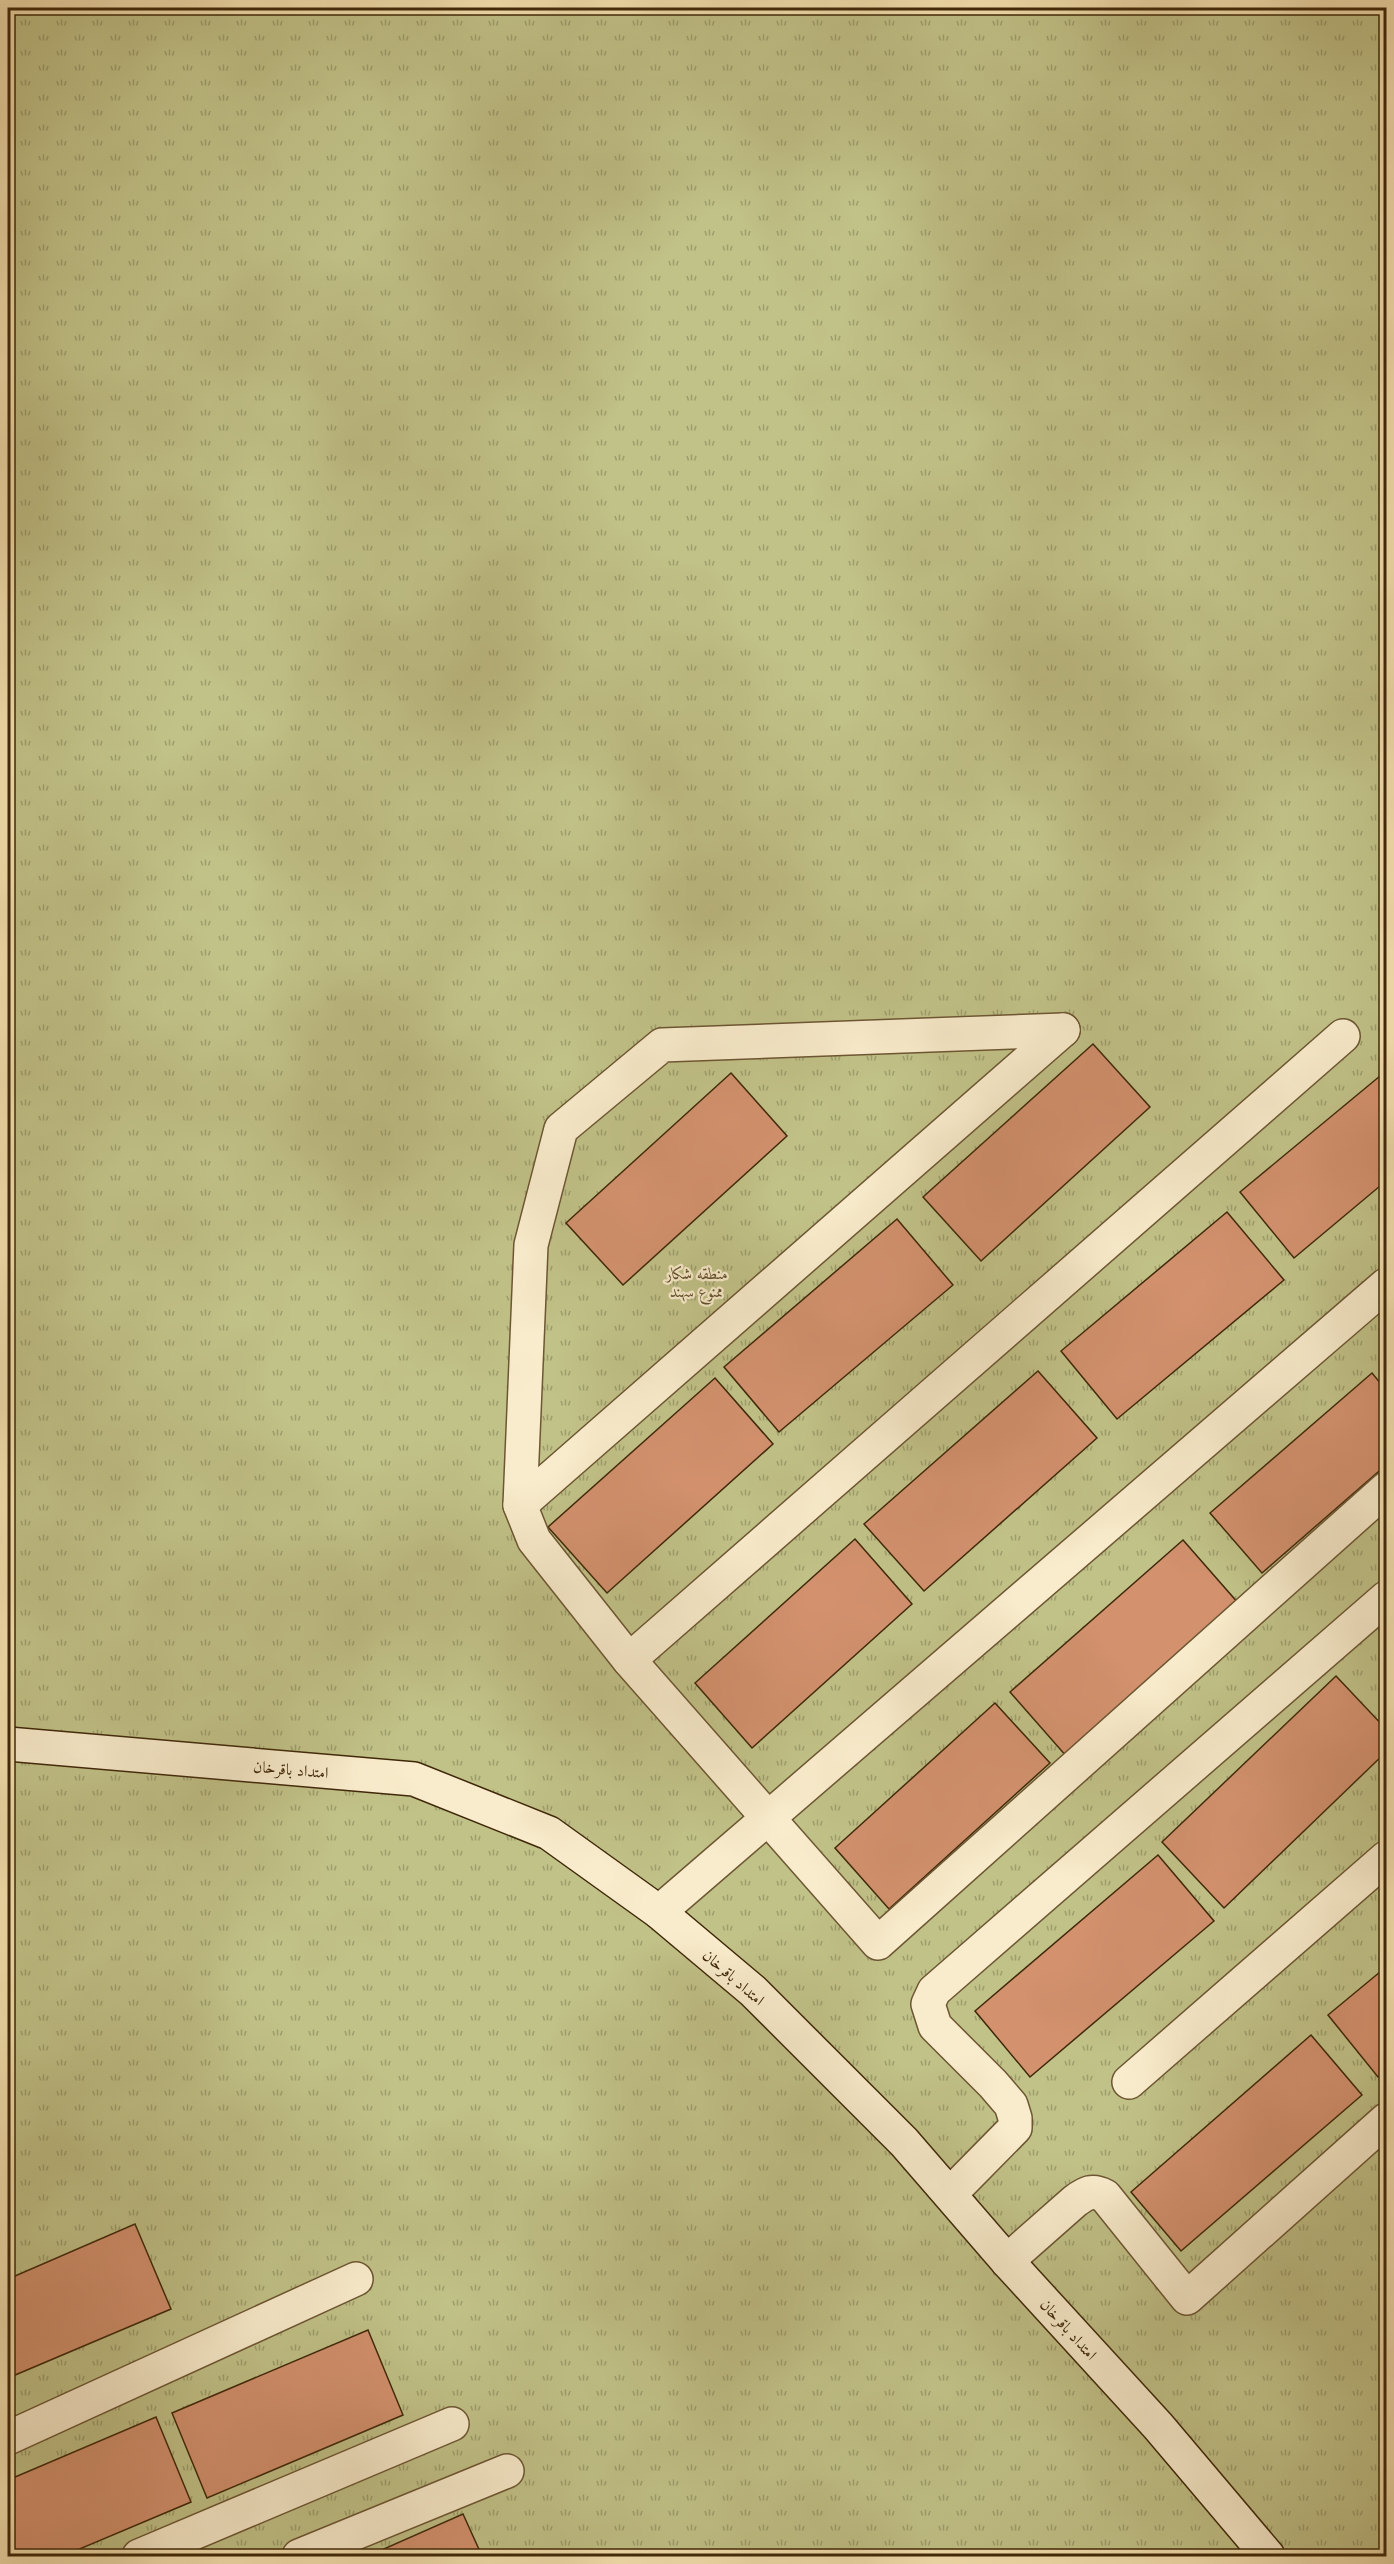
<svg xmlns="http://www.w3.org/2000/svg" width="1394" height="2564" font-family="'Libre Caslon Text',Amiri,serif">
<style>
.park{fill:url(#park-tufts);stroke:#807548;stroke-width:1.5}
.building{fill:#d3916e;stroke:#3f2809;stroke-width:1.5}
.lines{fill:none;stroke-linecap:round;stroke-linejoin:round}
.street-casing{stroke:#6d5633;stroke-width:36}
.secondary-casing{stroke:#3f2809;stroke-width:36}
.street{stroke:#f9eccc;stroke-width:33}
.secondary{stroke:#f9eccc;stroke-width:33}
.labels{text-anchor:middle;stroke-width:4.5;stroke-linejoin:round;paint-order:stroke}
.park-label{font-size:16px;font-style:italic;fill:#604e29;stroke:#f9eccc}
.street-label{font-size:16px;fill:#3f2809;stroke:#f9eccc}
</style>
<defs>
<pattern id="park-tufts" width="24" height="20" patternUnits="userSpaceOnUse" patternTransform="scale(1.5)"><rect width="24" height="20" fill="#c1c288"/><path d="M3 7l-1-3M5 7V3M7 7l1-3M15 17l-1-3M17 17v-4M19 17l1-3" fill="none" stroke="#9e9e6d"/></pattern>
</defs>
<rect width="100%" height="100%" fill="#f6e2b1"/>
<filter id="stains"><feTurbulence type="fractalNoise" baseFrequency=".00333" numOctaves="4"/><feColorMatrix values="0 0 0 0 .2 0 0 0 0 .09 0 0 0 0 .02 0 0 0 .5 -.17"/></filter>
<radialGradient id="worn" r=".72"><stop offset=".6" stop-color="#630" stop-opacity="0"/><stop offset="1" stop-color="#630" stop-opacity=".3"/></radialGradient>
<rect class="park" x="8" y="8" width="1378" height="2548"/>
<g class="building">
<polygon points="1093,1044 1150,1107 981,1261 923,1197"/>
<polygon points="1386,1071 1386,1181 1294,1258 1240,1192"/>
<polygon points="731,1073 787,1136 623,1285 566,1223"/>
<polygon points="1227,1212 1284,1280 1117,1419 1061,1351"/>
<polygon points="897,1219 953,1285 779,1432 724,1367"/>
<polygon points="1038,1371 1097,1438 924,1591 864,1524"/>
<polygon points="1372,1373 1386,1390 1386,1465 1262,1573 1210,1513"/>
<polygon points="715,1378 773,1444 607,1593 548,1527"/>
<polygon points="855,1539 912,1604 752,1748 695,1683"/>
<polygon points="1183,1540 1239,1604 1067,1757 1010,1692"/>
<polygon points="1336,1676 1386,1729 1386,1752 1224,1908 1162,1842"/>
<polygon points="995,1703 1050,1763 889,1909 835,1848"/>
<polygon points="1158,1855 1214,1921 1030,2077 975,2011"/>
<polygon points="1386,1967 1386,2070 1378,2077 1328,2015"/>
<polygon points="1311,2035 1362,2095 1181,2251 1131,2192"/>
<polygon points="135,2224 171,2309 8,2378 8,2279"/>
<polygon points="368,2330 403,2415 207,2498 172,2413"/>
<polygon points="156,2417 191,2502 63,2556 8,2556 8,2480"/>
<polygon points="463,2514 482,2556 368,2556"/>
</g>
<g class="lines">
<g class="street-casing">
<g id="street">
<polyline points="1063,1030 662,1045 561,1129 531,1245 520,1505 534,1540 629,1660 878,1943 1386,1489"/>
<polyline points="520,1505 1063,1030"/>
<polyline points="629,1660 1343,1036"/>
<polyline points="659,1912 1386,1285"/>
<polyline points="1129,2082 1386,1858"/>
<polyline points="950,2194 1015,2128 1015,2118 1011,2105 993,2084 935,2026 928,2004 934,1991 1386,1598"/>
<path d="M1007,2261l68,-60c11,-8 17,-12 30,-5l82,102 199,-178"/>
<polyline points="8,2438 356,2279"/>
<polyline points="139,2556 452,2424"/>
<polyline points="299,2556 507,2471"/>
</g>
</g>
<g class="secondary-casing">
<polyline id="secondary" points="8,1744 414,1779 549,1833 659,1912 753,1991 904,2142 1007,2261 1158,2426 1268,2556"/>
</g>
<use href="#street" class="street"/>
<use href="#secondary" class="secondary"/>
</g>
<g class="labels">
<g class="park-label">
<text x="697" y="1279">منطقه شکار<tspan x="697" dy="18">ممنوع سهند</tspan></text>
</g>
<g class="street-label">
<text transform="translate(291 1769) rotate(5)" y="6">امتداد باقرخان</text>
<text transform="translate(734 1977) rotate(41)" y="6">امتداد باقرخان</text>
<text transform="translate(1069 2329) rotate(48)" y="6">امتداد باقرخان</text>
</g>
</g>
<rect width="1394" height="2564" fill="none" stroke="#f6e2b1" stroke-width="30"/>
<rect x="9" y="9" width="1376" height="2546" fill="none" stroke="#3f2809" stroke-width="3"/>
<rect x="15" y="15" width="1364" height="2534" fill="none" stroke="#3f2809" stroke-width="1.5"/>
<rect width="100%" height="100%" filter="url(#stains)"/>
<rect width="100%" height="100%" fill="url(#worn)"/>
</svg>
